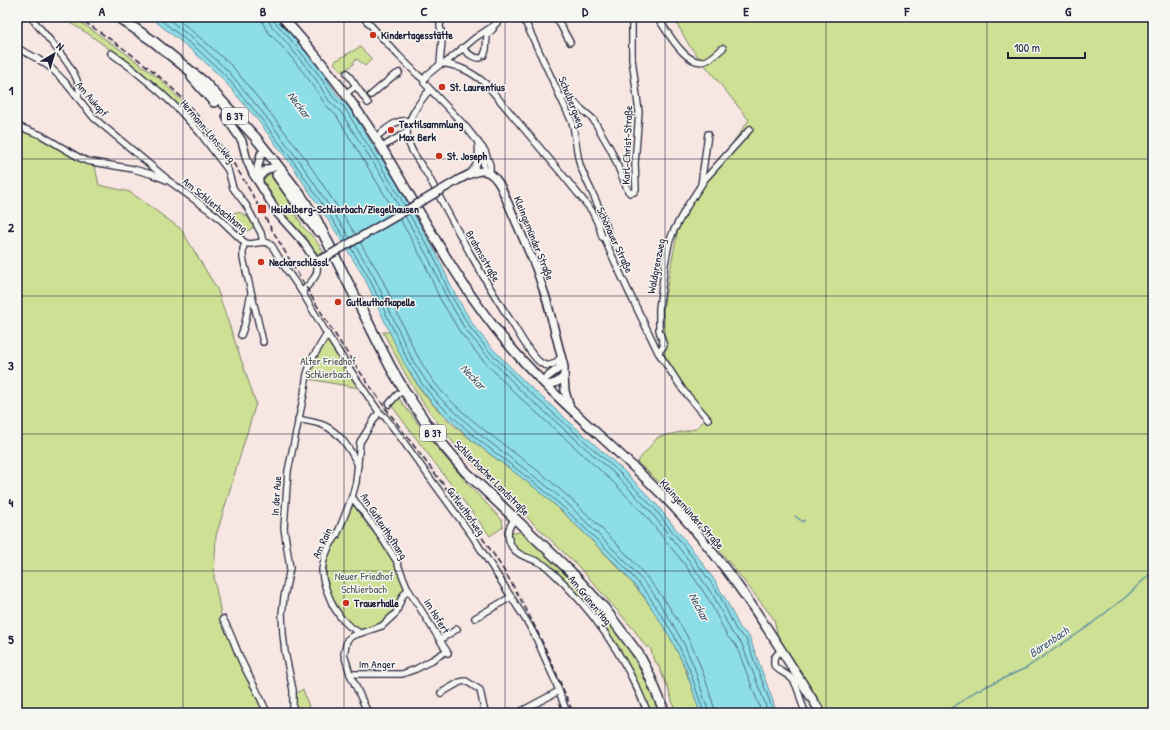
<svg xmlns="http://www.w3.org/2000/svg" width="1170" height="730" font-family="'Patrick Hand',sans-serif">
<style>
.green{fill:#cee094;stroke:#788168}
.water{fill:#8edee8;stroke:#6393a3}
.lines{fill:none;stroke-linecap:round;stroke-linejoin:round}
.shore{stroke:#4d6d80;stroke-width:1}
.stream{stroke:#6393a3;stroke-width:1.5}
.minor-tunnel{stroke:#cdbfc1;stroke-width:5.5;stroke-dasharray:5.5 3;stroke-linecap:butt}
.minor-casing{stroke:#22223b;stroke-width:8}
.tertiary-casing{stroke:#22223b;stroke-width:10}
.secondary-casing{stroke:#22223b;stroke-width:11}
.primary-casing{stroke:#22223b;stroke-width:12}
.minor{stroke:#f6f6f2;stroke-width:5.5}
.tertiary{stroke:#f6f6f2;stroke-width:7}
.secondary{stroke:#f6f6f2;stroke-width:8}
.primary{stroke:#f6f6f2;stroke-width:9}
.rail{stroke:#22223b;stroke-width:1.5;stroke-dasharray:6 3;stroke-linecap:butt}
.tertiary-bridge-casing{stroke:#22223b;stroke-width:10;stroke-linecap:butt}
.tertiary-bridge{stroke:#f6f6f2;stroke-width:7}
.grid{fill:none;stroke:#22223b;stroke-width:1;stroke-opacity:0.55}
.poi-dot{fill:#c8321e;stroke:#f6f6f2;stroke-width:1.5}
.labels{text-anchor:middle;stroke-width:3;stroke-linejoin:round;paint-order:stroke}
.shield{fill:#f6f6f2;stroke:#626272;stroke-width:1}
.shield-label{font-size:10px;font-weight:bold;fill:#22223b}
.poi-label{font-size:11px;font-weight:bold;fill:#22223b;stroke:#f6f6f2;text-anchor:start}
.street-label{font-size:11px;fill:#22223b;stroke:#f6f6f2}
.park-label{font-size:11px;fill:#4d5251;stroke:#f6f6f2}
.water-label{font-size:12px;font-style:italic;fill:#425a6f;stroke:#f6f6f2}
.neatline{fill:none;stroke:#22223b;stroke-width:1.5}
.grid-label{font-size:13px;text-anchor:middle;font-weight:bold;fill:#22223b}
</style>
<rect width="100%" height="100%" fill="#f8e6e2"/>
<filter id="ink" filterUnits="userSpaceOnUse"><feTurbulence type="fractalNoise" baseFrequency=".025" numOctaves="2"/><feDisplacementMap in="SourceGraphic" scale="8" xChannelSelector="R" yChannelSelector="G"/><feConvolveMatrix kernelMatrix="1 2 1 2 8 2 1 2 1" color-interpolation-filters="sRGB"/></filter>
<g filter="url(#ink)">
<g class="green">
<polygon points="60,17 73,17 124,52 160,79 187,106 209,133 224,155 211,145 126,61 87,33"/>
<polygon points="673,17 1153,17 1153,713 949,713 947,709 945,709 940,713 822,713 782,656 774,619 683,504 637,462 658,437 695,429 705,420 664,354 663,308 679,223 702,186 749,120 689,45"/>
<polygon points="360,47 372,59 365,66 357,59 353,62 354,64 342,72 334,63 335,62 335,61"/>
<polygon points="17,128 31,132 95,167 99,185 130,192 181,229 217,289 256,403 216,536 214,578 222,619 259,701 263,713 17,713"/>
<path d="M267,173c10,3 22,27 28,36l-2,2 9,13 -1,1 14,14 9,14c-10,3 -13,-8 -18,-14l1,-2 -3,-2 -1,1c-16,-17 -27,-34 -39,-55l-1,1v-5z"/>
<path d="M236,212c7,0 13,6 17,11v5l-6,3c-7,-2 -12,-7 -15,-14l1,-3z"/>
<path d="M383,332h7c8,19 17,37 28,54 31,44 80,72 121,105 19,16 36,33 53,50 30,29 58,59 78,96 13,24 22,50 30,76h-24l-8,-25 -11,-25 -3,-2 -4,-14h-4l-11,-16 -53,-61 -95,-91 -31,-33 -16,-20 -21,-29 -13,-22z"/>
<path d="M327,342h1l31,46 -51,-9c2,-14 11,-26 19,-37z"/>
<polygon points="397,396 432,442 467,483 502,520 503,527 490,536 391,405"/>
<path d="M353,505l43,59 8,23c-3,8 -6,18 -11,24 -8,11 -20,17 -33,19l-14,-9 -8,-10 -7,-16 -5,-18 1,-18z"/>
<polygon points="504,530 515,533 523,531 564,573 573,581 601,612 626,644 640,670 653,697 659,713 644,713 621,662 583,606 551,573 540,564 523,559 514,554 508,545"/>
<polygon points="303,689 311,713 294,713 295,694"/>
</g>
<path class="water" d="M150,17h125c17,18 33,36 47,55 9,12 13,24 25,32l49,78 41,73 16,35 20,35 19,23 34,35 97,87 34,35 41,52 17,24 12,21 13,26 9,8 24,65 3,12h-76l-14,-44 -16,-32 -26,-41 -26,-30 -57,-56 -23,-20 -65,-49 -40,-37 -14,-18 -15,-23 -39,-84 -29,-47 -43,-65 -37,-49 -35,-41 -27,-25z"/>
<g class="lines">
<g class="shore">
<polyline points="157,17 197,49 224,74 259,116 296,165 346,240"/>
<polyline points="166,17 200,45 228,71 263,113 300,162 350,238"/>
<polyline points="175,17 204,41 232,66 267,109 305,158 356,235"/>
<path d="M262,17c0,11 9,18 16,25 11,12 22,26 32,39 9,12 13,24 26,34l59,97"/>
<polyline points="268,17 270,24 286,42 315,78 329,101 340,111 388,186 400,208"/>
<polyline points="273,17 274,21 290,39 319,75 333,97 344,107 392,184 405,206"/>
<polyline points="409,214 434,257 449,292 469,326 488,350 523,386 620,473 654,508 694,559 719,594 736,630 746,639 770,702 772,713"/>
<polyline points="405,216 429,259 445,294 465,329 485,353 520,390 617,476 650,511 690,562 714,597 732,633 741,642 765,703 767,713"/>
<polyline points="400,219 424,262 439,297 460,332 480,357 516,394 612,481 645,515 686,566 709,600 727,636 736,645 759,705 761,713"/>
<path d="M360,242c6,11 13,21 19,31 21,41 34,88 66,122 31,32 69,56 103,84 19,16 36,32 53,49 32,32 59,61 82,101 14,24 23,51 31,78l1,6"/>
<polyline points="355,245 373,275 412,359 426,381 440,398 479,434 543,483 568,504 624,560 651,590 672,623 684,644 694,667 709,713"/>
<polyline points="351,248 369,278 408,361 422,384 436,401 476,438 540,487 564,508 621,563 647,593 674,635 689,668 704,713"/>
</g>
<g class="stream">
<polyline points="795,516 803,522 804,520"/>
<polyline points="945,713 976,691 1026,668 1086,628 1127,596 1153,571"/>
</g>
<g class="minor-tunnel">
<polyline points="399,73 405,67"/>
<polyline points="385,411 389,404"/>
</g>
<g class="minor-casing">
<g id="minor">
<path d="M31,17c10,15 59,63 46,80"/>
<polyline points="363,17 398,55 418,75 424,80 424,83 427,86 466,127 485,151 490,165 490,173"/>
<path d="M523,17l49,105c4,14 4,29 8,43 5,15 30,60 28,72l-3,2"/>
<polyline points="556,17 570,42"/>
<path d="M657,17c10,13 28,50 48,44 7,-2 13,-9 18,-13"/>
<polyline points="17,48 38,59 51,68 65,82 94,118 166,178"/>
<path d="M462,48c6,5 10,10 18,10"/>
<polyline points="111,53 130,67 160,92 179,110 200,133 228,170 233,188 246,205 261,233 263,242"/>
<polyline points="484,55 486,50 487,35 493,29"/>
<polyline points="440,64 442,40 440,25 442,17"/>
<polyline points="444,64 475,38 496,24 501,17"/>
<polyline points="347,73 368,103"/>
<path d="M424,80l3,-5 15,-12c18,3 30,9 44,21l76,90 30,37 7,15 3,11 3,2 3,8 19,41 31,64 25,38 25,29"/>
<path d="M430,90c-9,9 -23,30 -23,42 0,18 16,33 24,49 26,49 52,98 83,145 6,10 18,31 27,37 8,6 15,0 20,-6"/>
<polyline points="345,94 356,86"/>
<polyline points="371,95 392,77 399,73"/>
<polyline points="560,98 566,96 571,98 579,107 593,119 611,150 628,191 630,193 634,192 636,189 635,163 639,112 632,59 632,17"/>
<polyline points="17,126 41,135 80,158 87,161 133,169 151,174 169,181 217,216 245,243"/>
<path d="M380,134c9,-7 18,-16 30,-13"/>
<polyline points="387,144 407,132"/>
<polyline points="481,151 485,171"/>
<path d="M470,173c10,-10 9,-17 8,-31"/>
<polyline points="701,185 708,134"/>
<polyline points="245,243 250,244 263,242 268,243 272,246 284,266 302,292 327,334 355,377 379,412 385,417 395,430 473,537 529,625 536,638 556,683 567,713"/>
<polyline points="245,243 243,249 243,258 263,342"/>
<path d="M302,292c8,-10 19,-16 14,-31"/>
<path d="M241,335c6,-13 6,-27 10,-41"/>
<polyline points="658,352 664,346 659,330 659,308 665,264 669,243 673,232 686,208 705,179 750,129"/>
<polyline points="389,404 397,395 404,390"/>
<path d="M298,419c8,2 17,3 25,6 17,7 27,24 35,40"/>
<polyline points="352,497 378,532 396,560 408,589 402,597 396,613 382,626 352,636 347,640 346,645 344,654 350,674 368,713"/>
<path d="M515,519c-8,9 -9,17 -3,28 8,12 26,11 36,21 44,40 78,90 100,145"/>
<polyline points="408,589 448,653"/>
<polyline points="475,618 511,597"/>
<path d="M223,619c8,13 12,28 19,43 8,17 18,33 25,51"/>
<polyline points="360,633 349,626 341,618 333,606 326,589 323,579 322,570 324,559 329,547 337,535 352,497 356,482 360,442 379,412"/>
<polyline points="440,640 457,629"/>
<path d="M781,650l-7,8v7c5,8 13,7 19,15 7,10 7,23 13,33"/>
<polyline points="350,674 402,674 416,669 432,660 445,652 446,650"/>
<polyline points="441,693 460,682 466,681 480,690 485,713"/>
<polyline points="293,713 293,690 285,652 283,634 282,614 284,597 290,568 284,528 288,471 304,394 307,374 313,357 327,334"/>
<polyline points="518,713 559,691"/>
</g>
</g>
<g class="tertiary-casing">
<g id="tertiary">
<polyline points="226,115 229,122 242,141 247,160 253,174 259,183 278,214 304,243 316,261 326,257"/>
<polyline points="258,178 267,169 272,168"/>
<path d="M460,179c19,-10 29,-14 41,8l35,81 11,33 17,66v9l1,15 5,17"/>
<polyline points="259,181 258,166 261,154"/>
<polyline points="542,381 558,369 563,362"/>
<path d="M547,385c8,-1 12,-3 17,-9"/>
</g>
</g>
<g class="secondary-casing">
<path id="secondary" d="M282,17c35,38 67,79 95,123 39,63 72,130 118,188 51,66 119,116 176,176 59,62 105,137 150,209"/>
</g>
<g class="primary-casing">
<g id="primary">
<polyline points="118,17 153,41 204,82 255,137 271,157 301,196 316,219 390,366 404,390 426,423 438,439 466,472 570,571 604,608 639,655 648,672 665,713"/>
<polyline points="192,77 214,102"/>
<polyline points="277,175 309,220 318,231"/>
</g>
</g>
<use href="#minor" class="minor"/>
<use href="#tertiary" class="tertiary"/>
<use href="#secondary" class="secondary"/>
<use href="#primary" class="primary"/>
<path class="rail" d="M77,17c41,27 82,54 115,92 11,13 22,27 32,41 18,24 32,52 47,78 30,51 60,103 94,151 42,61 90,117 131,179 32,49 55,101 77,155"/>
<g class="tertiary-bridge-casing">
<polyline id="tertiary-bridge" points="326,257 460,179"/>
</g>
<use href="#tertiary-bridge" class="tertiary-bridge"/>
</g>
</g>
<path class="grid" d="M183,17v696M344,17v696M505,17v696M665,17v696M826,17v696M987,17v696M17,159h1136M17,296h1136M17,434h1136M17,571h1136"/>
<g class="poi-dot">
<circle cx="373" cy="35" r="4"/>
<circle cx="442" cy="87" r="4"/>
<circle cx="391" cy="130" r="4"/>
<circle cx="439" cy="156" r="4"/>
<rect x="257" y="204" width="10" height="10" rx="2"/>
<circle cx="261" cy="262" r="4"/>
<circle cx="338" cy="302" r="4"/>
<circle cx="346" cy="603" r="4"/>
</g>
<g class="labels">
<g class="shield">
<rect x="222" y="108" width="26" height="16" rx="3"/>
<rect x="420" y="425" width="26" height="16" rx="3"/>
</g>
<g class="shield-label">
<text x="235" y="120">B 37</text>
<text x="433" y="437">B 37</text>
</g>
<g class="poi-label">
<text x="381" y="39">Kindertagesstätte</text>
<text x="450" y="91">St. Laurentius</text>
<text x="399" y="128">Textilsammlung<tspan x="399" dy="13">Max Berk</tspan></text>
<text x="447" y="160">St. Joseph</text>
<text x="271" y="213">Heidelberg-Schlierbach/Ziegelhausen</text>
<text x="269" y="266">Neckarschlössl</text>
<text x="346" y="306">Gutleuthofkapelle</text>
<text x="354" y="607">Trauerhalle</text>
</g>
<g class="street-label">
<text transform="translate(92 99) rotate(49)" y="4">Am Aukopf</text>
<text transform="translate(572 102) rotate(68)" y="4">Schulbergweg</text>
<text transform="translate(208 131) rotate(50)" y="4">Hermann-Löns-Weg</text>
<text transform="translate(627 145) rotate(-88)" y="4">Karl-Christ-Straße</text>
<text transform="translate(215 205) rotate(39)" y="4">Am Schlierbachhang</text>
<text transform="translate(534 238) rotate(68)" y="4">Kleingemünder Straße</text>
<text transform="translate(615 240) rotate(65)" y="4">Schönauer Straße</text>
<text transform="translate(483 256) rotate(60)" y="4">Brahmsstraße</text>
<text transform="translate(656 266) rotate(-79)" y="4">Waldgrenzweg</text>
<text transform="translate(492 478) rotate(45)" y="4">Schlierbacher Landstraße</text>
<text transform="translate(276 496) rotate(-86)" y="4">In der Aue</text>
<text transform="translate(466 511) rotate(54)" y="4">Gutleuthofweg</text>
<text transform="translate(692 514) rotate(48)" y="4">Kleingemünder Straße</text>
<text transform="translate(384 526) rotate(57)" y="4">Am Gutleuthofhang</text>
<text transform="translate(322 543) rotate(-66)" y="4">Am Rain</text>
<text transform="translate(590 600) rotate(50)" y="4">Am Grünen Hag</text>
<text transform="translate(437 616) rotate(58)" y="4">Im Hofert</text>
<text x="377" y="668">Im Anger</text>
</g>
<g class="park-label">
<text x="328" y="365">Alter Friedhof<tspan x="328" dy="13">Schlierbach</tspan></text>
<text x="364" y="580">Neuer Friedhof<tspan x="364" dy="13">Schlierbach</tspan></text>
</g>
<g class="water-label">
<text transform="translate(299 105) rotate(53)" y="4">Neckar</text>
<text transform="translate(473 377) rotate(47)" y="4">Neckar</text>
<text transform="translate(699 607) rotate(62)" y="4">Neckar</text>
<text transform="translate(1049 642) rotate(-34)" y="4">Bärenbach</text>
</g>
</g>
<rect width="1170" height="730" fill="none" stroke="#f6f6f2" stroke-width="44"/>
<g transform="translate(54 54) rotate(38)" stroke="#f6f6f2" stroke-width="3" paint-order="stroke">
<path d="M0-3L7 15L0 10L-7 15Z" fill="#22223b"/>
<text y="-6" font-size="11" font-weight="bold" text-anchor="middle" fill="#22223b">N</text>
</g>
<path d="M1008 52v6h77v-6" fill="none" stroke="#22223b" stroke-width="2"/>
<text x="1014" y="52" font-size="12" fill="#22223b" stroke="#f6f6f2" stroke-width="3" paint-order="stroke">100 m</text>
<rect x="22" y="22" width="1126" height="686" class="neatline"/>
<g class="grid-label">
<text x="102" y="16">A</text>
<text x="263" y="16">B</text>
<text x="424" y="16">C</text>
<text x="585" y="16">D</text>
<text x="746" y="16">E</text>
<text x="907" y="16">F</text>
<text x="1068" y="16">G</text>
<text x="11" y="95">1</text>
<text x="11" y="232">2</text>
<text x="11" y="370">3</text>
<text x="11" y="507">4</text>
<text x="11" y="644">5</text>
</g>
</svg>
